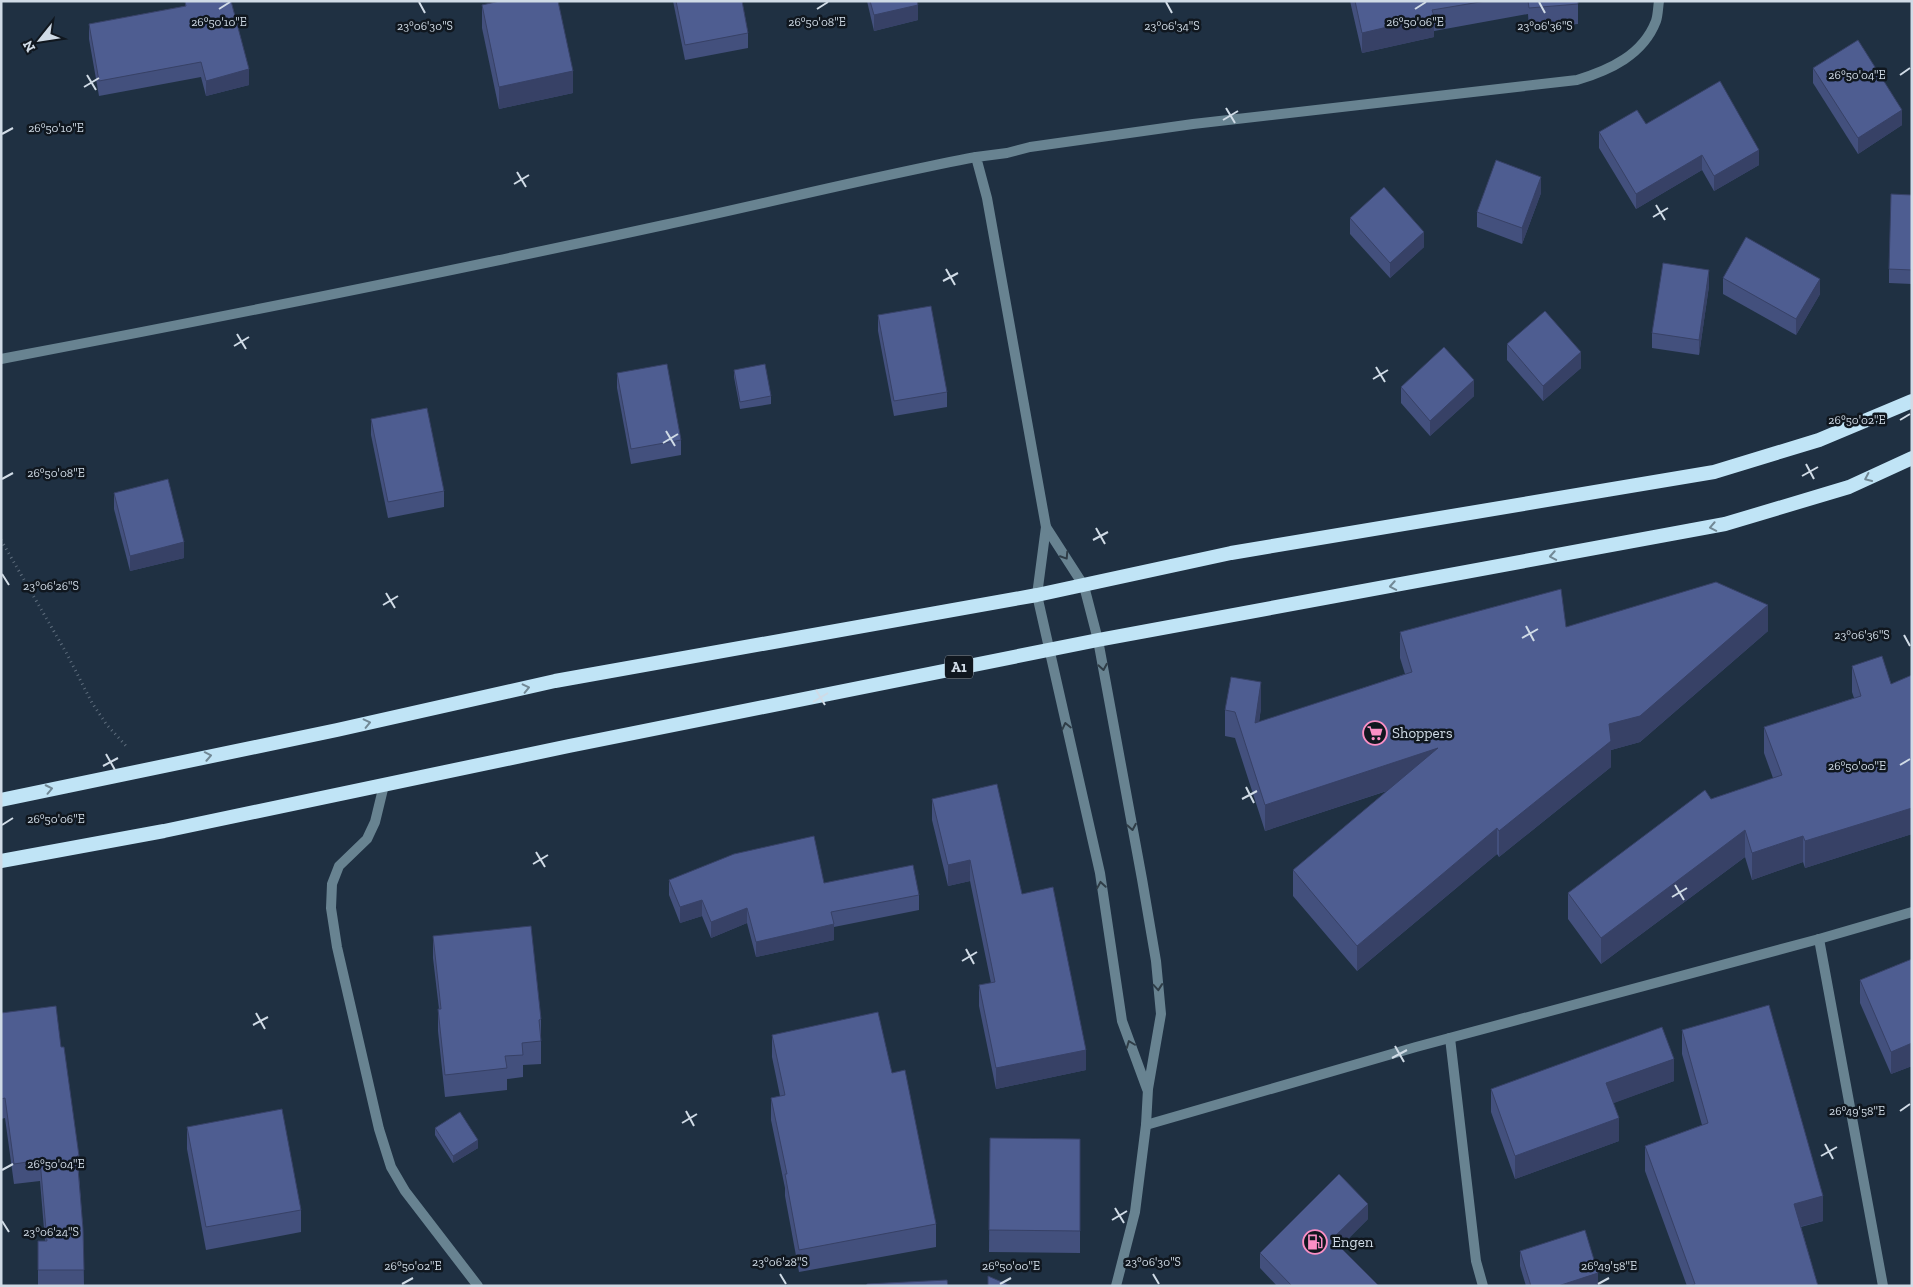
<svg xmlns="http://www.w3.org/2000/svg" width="1913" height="1287" font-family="'Zilla Slab',serif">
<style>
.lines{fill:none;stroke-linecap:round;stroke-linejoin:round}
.path{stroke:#5e6d7d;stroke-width:3;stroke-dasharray:1 4;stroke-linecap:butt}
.minor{stroke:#688391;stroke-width:10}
.tertiary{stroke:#688391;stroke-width:10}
.trunk{stroke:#c0e4f6;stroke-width:14}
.wall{fill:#43507d}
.shaded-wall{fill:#374166}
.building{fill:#4e5d91;stroke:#374166}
.oneway{stroke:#718895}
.oneway2{stroke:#2f3d47}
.ticks{fill:none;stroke:#d0dbe6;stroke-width:2}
.labels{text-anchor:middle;stroke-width:5;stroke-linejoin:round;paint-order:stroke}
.shield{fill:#10171f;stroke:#96a0aa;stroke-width:1}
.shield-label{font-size:14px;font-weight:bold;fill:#d0dbe6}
.poi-label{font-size:15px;fill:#d0dbe6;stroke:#10171f;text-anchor:start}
.ticks-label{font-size:12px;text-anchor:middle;fill:#d0dbe6;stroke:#10171f;stroke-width:5;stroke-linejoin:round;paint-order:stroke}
</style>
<rect width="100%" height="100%" fill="#1f3042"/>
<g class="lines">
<polyline class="path" points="1,540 67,654 92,703 107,725 127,747"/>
<g class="minor">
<path d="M1,359c221,-42 442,-86 663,-134 104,-22 207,-48 312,-68"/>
<polyline points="1046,527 1084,586"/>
<path d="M1037,595l9,-68 -59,-329 -11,-41 31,-4 23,-6 163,-23 384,-44c33,-10 66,-25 79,-59 2,-6 2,-14 3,-20"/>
<polyline points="384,785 375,822 367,839 339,866 332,884 331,908 337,947 379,1129 391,1167 405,1191 478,1286"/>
<polyline points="1819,939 1883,1286"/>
<polyline points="1450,1038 1476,1261 1483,1286"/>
<polyline points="1146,1125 1416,1047 1819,939 1912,912"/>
</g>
<g class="tertiary">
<polyline points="1084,586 1098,640 1142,879 1156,961 1161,1014 1148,1089 1146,1125 1135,1212 1116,1286"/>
<polyline points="1037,595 1100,873 1122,1021 1147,1089"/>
</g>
<g class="trunk">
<polyline points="1,800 337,730 555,681 1037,595 1231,553 1714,472 1819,440 1912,401"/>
<polyline points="1,861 164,831 569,746 1098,640 1725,524 1849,487 1912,458"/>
</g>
</g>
<g class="wall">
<polygon points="673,1 742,1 748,33 748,48 685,60"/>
<polygon points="867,1 917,1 918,20 874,31"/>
<polygon points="1350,1 1578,1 1578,24 1529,28 1528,14 1434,31 1434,37 1362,53"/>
<polygon points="185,2 249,85 206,96 201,77 99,96 89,39 89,24 185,6"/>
<polygon points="482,5 573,93 499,109 482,28"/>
<polygon points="1813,68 1902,125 1858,154 1813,83"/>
<polygon points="1646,124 1759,165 1714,191 1702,170 1636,209 1599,148 1599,132"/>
<polygon points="1541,193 1522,244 1477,227 1477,212"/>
<polygon points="1912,195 1912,284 1889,283 1889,269"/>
<polygon points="1350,218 1424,247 1390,278 1350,234"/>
<polygon points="1723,278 1820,294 1796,335 1723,294"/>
<polygon points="1709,286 1699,355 1652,348 1652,333"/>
<polygon points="878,315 947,392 947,407 894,416 878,331"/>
<polygon points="1507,344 1581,368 1543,401 1507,360"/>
<polygon points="734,370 771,396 771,404 740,409 734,377"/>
<polygon points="617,373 681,440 681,455 631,464 617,388"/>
<polygon points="1401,387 1474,396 1430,436 1401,403"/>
<polygon points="371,419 444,491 444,507 388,518 371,435"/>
<polygon points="114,493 184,558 130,571 114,509"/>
<polygon points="1566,627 1768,631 1640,742 1611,750 1611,767 1499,857 1497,854 1357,971 1293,896 1293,870 1387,791 1265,831 1235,738 1225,736 1225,710 1261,708 1259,722 1405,674 1400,658 1400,632"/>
<polygon points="1852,666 1891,684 1912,675 1912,834 1805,868 1803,862 1752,880 1745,857 1601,964 1568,919 1568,893 1711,799 1773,778 1764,753 1764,727 1854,698 1852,692"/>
<polygon points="932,799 1022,894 1086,1070 996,1089 979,1006 979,985 991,983 970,881 948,886 932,820"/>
<polygon points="669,880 824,883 919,895 919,910 834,927 834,940 756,957 747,923 711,938 702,916 680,923 669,895"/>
<polygon points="433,936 541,1019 541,1064 523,1065 523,1077 507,1079 507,1090 445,1097 438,1031 438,1009 439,1009 433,958"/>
<polygon points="1912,959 1912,1066 1891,1074 1860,1003 1860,980"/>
<polygon points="1,1013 61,1047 79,1156 79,1176 83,1229 84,1286 38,1286 38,1241 45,1241 40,1181 14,1184 5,1118 1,1119"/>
<polygon points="1682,1030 1823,1221 1801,1227 1818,1286 1687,1286 1645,1171 1645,1146 1702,1125 1682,1054"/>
<polygon points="772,1035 892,1073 936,1224 936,1247 799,1272 785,1196 785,1188 771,1120 771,1098 780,1096 772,1057"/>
<polygon points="1674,1081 1613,1103 1619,1141 1515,1179 1491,1112 1491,1089"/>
<polygon points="187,1127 301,1210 301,1232 206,1250 187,1149"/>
<polygon points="435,1128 478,1148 453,1163 435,1135"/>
<polygon points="990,1138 1080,1139 1080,1253 989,1252"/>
<polygon points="1368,1219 1340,1247 1379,1286 1277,1286 1260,1268 1260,1253"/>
<polygon points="1520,1251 1598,1286 1526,1286 1520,1266"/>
</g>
<g class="shaded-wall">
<polygon points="918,5 918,20 874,31 874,15"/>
<polygon points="1434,16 1434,37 1362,53 1362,33"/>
<polygon points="249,69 249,85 206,96 206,81"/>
<polygon points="573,71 573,93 499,109 499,87"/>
<polygon points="1902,110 1902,125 1858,154 1858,138"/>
<polygon points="1759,150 1759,165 1714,191 1714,176"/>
<polygon points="1702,155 1702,170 1636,209 1636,194"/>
<polygon points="1541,177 1541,193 1522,244 1522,228"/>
<polygon points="1424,232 1424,247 1390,278 1390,263"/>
<polygon points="1709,270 1709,286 1699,355 1699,340"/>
<polygon points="1820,279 1820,294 1796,335 1796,319"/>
<polygon points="1581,352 1581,368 1543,401 1543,386"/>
<polygon points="1474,380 1474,396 1430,436 1430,421"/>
<polygon points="184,542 184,558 130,571 130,556"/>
<polygon points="1768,605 1768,631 1640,742 1611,750 1611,767 1499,857 1499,831 1609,724"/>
<polygon points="1261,682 1261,708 1255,749 1255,723"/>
<polygon points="1438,748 1438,774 1265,831 1265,805"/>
<polygon points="1912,808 1912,834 1805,868 1805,841"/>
<polygon points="1497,828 1497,854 1357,971 1357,946"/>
<polygon points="1745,830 1745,857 1601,964 1601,938"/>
<polygon points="1803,836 1803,862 1752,880 1752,853"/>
<polygon points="970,860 970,881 948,886 948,865"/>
<polygon points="702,900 702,916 680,923 680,907"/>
<polygon points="747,908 747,923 711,938 711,922"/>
<polygon points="834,924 834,940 756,957 756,942"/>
<polygon points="1912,1043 1912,1066 1891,1074 1891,1052"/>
<polygon points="1086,1050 1086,1070 996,1089 996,1068"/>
<polygon points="1674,1059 1674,1081 1606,1106 1606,1083"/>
<polygon points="1619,1118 1619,1141 1515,1179 1515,1156"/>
<polygon points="478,1140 478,1148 453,1163 453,1156"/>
<polygon points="1823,1196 1823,1221 1794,1228 1794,1204"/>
<polygon points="1368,1204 1368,1219 1332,1254 1332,1239"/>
<polygon points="1598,1273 1598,1286 1558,1286"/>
</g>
<g class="building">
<polygon points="188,1 231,1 249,69 206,81 201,62 99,81 89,24 186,6 185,2"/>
<polygon points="500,1 558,1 573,71 499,87 482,5"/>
<polygon points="676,1 742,1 748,33 685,45"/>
<polygon points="870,1 917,1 918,5 874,15"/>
<polygon points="1355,1 1486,1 1432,10 1434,16 1362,33"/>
<polygon points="1528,1 1578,1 1578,4 1529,8"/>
<polygon points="1858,40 1902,110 1858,138 1813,68"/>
<polygon points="1720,81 1759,150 1714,176 1702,155 1636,194 1599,132 1637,110 1646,124"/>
<polygon points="1496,160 1541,177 1522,228 1477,212"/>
<polygon points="1384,187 1424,232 1390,263 1350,218"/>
<polygon points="1891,194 1912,195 1912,270 1889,269"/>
<polygon points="1746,237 1820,279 1796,319 1723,278"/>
<polygon points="1663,263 1709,270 1699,340 1652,333"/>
<polygon points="931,306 947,392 894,401 878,315"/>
<polygon points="1545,311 1581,352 1543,386 1507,344"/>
<polygon points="1444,347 1474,380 1430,421 1401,387"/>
<polygon points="667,364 681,440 631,449 617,373"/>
<polygon points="765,364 771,396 740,402 734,370"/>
<polygon points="427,408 444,491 388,502 371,419"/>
<polygon points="168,479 184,542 130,556 114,493"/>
<polygon points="1716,582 1768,605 1640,716 1609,724 1611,741 1499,831 1497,828 1357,946 1293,870 1438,748 1265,805 1235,712 1225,710 1231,677 1261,682 1255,723 1412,672 1400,632 1561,589 1566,627"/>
<polygon points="1882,656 1891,684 1912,675 1912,808 1805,841 1803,836 1752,853 1745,830 1601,938 1568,893 1705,790 1711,799 1782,775 1764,727 1861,696 1852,666"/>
<polygon points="997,784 1022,894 1053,887 1086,1050 996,1068 979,985 995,982 970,860 948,865 932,799"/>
<polygon points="814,836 824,883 913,865 919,895 831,912 834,924 756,942 747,908 711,922 702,900 680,907 669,880 734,854"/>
<polygon points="531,926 541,1019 539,1020 541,1041 522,1043 523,1055 505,1056 507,1068 445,1075 438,1009 441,1009 433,936"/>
<polygon points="1912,959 1912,1043 1891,1052 1860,980"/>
<polygon points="1769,1005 1823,1196 1794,1204 1818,1286 1690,1286 1695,1284 1645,1146 1708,1123 1682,1030"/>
<polygon points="56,1006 61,1047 64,1047 79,1156 77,1156 83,1229 84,1270 38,1270 38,1241 47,1241 40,1160 14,1164 5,1098 1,1099 1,1013"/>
<polygon points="878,1012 892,1073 905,1070 936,1224 799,1250 785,1174 787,1174 771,1098 785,1095 772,1035"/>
<polygon points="1662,1027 1674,1059 1606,1083 1619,1118 1515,1156 1491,1089"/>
<polygon points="282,1109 301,1210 206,1227 187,1127"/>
<polygon points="460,1112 478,1140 453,1156 435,1128"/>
<polygon points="990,1138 1080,1139 1080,1231 989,1230"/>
<polygon points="1339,1174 1368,1204 1332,1239 1379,1286 1292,1286 1260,1253"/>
<polygon points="1585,1230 1598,1273 1558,1286 1531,1286 1520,1251"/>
<polygon points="988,1276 1011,1286 988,1286"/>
<polygon points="947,1280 948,1286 866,1286 867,1284"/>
</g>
<defs><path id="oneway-chevron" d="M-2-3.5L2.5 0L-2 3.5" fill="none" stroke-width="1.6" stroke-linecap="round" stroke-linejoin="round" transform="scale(1.25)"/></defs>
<g class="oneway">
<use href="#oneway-chevron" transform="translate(1868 478) rotate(155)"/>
<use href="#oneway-chevron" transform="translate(1713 527) rotate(169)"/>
<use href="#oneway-chevron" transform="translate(1553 556) rotate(170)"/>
<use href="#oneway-chevron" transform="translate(1393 586) rotate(170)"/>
<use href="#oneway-chevron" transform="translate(526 688) rotate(-13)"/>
<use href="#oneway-chevron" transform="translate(367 723) rotate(-13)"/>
<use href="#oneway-chevron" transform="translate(208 756) rotate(-11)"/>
<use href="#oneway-chevron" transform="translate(49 789) rotate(-12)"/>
</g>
<g class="oneway2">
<use href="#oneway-chevron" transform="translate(1065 556) rotate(57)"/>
<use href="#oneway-chevron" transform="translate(1103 667) rotate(80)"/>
<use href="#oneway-chevron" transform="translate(1066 726) rotate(-103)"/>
<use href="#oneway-chevron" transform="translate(1132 827) rotate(80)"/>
<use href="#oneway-chevron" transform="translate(1101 885) rotate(-99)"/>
<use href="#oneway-chevron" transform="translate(1158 987) rotate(85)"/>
<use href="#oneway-chevron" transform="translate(1130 1044) rotate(-111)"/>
</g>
<path class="ticks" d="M419,2l6,11M1166,2l6,11M1539,2l6,11M219,9l11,-7M817,9l11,-7M1415,9l11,-7M87,75l9,15M1900,75l10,-7M84,87l15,-9M1226,108l9,15M1223,120l15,-9M2,134l11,-6M517,172l9,15M514,184l15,-9M1656,205l9,15M1653,217l15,-9M946,269l9,16M943,281l15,-8M237,334l9,15M234,346l15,-9M1376,367l9,15M1373,379l15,-9M1900,420l10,-6M666,431l9,15M663,443l15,-9M1806,464l8,15M1802,476l16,-9M2,479l11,-6M1096,528l9,16M1093,540l15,-8M2,574l7,11M386,593l9,15M383,605l15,-9M1526,626l8,15M1904,635l6,11M1522,638l16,-9M816,690l9,15M813,702l15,-9M106,754l9,16M1900,765l10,-6M103,766l15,-8M1246,787l8,16M1242,799l15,-8M2,825l11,-7M536,852l9,15M533,864l15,-9M1675,885l9,15M1672,897l15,-9M966,949l8,15M962,961l15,-9M256,1013l9,16M253,1025l15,-8M1395,1046l9,16M1392,1058l15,-8M686,1111l8,15M1900,1111l10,-7M682,1123l15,-9M1825,1144l8,15M1821,1156l16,-9M2,1170l11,-6M1115,1208l9,15M1112,1220l15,-9M2,1221l7,11M780,1274l6,10M1153,1274l6,10M402,1284l11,-6M1000,1284l11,-6M1598,1284l11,-6"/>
<defs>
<g id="supermarket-ring" transform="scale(1.25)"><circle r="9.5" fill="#10171f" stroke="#fb8fc5" stroke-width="1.5"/><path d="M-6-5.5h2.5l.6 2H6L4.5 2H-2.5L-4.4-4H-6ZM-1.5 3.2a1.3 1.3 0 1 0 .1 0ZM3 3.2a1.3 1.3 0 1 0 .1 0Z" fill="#fb8fc5"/></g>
<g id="fuel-ring" transform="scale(1.25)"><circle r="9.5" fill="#10171f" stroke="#fb8fc5" stroke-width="1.5"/><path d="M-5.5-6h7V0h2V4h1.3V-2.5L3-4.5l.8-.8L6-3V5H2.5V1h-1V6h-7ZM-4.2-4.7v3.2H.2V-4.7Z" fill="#fb8fc5"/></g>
</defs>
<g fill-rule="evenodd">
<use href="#supermarket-ring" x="1375" y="733"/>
<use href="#fuel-ring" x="1315" y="1242"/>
</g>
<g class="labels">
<rect class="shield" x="945" y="655.5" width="28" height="23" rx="4"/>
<g class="shield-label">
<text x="959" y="672">A1</text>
</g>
<g class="poi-label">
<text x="1392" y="738">Shoppers</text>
<text x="1332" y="1247">Engen</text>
</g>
</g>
<g class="ticks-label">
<text x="219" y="26">26°50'10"E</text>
<text x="1415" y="26">26°50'06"E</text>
<text x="817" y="26">26°50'08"E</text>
<text x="1545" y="30">23°06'36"S</text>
<text x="425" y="30">23°06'30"S</text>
<text x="1172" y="30">23°06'34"S</text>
<text x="1857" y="79">26°50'04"E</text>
<text x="56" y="132">26°50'10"E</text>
<text x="1857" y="424">26°50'02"E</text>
<text x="56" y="477">26°50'08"E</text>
<text x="51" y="590">23°06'26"S</text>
<text x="1862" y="639">23°06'36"S</text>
<text x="1857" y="770">26°50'00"E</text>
<text x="56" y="823">26°50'06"E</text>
<text x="1857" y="1115">26°49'58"E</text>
<text x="56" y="1168">26°50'04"E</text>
<text x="51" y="1236">23°06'24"S</text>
<text x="780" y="1266">23°06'28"S</text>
<text x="1153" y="1266">23°06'30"S</text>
<text x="413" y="1270">26°50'02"E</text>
<text x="1011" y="1270">26°50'00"E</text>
<text x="1609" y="1270">26°49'58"E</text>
</g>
<rect width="1913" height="1287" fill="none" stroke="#d0dbe6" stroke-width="5"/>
<g transform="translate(40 40) rotate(240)" stroke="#10171f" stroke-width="4" paint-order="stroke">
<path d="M0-4L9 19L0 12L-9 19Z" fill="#d0dbe6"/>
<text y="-8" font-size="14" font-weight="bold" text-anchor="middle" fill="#d0dbe6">N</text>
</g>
</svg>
